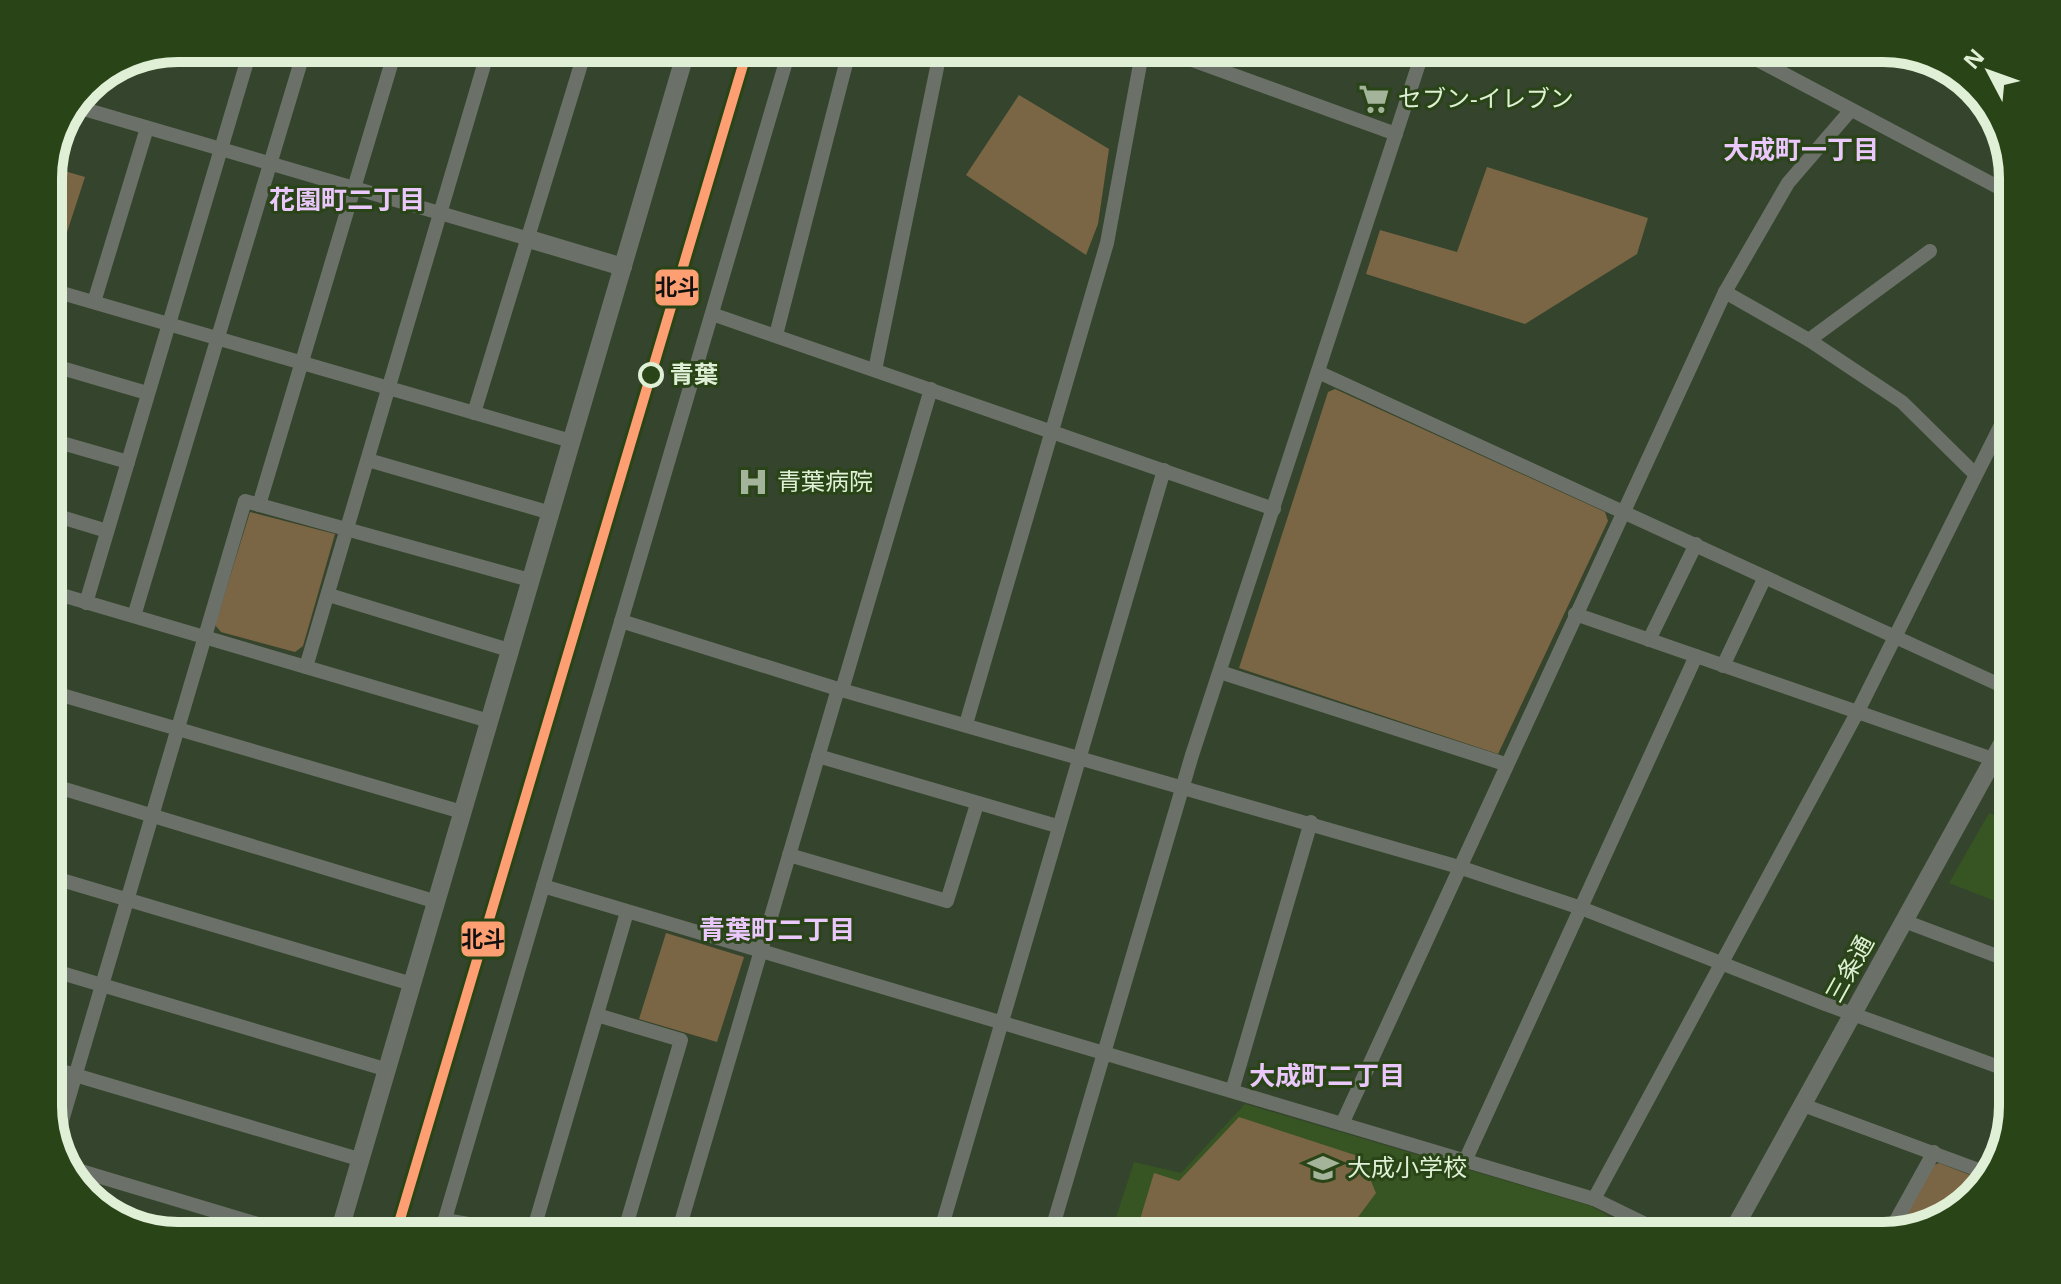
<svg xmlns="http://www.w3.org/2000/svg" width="2061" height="1284" font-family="'Noto Sans','Noto Sans JP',sans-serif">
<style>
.built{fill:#375423}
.green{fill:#7a6645}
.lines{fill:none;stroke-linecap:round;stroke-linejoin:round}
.minor{stroke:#6b7168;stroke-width:14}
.tertiary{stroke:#6b7168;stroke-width:18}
.rail-1-casing{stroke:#294416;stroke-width:16}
.rail-1{stroke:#fd9f72;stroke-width:10}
.stop-dot{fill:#294416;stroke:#e0f0d6;stroke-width:4}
.labels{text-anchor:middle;stroke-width:6;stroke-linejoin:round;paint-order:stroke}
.poi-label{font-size:24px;fill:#e0f0d6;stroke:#294416;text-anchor:start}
.stop-label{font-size:24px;font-weight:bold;fill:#e0f0d6;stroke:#294416;text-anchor:start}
.street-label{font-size:24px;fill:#e0f0d6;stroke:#294416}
.neighbourhood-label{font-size:26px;font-weight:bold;fill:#ebc8fc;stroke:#294416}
.rim{fill:none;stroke:#e0f0d6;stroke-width:10}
.line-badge{stroke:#294416;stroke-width:3}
.pale-badge-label{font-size:22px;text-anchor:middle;font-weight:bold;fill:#111}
</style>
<rect width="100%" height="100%" fill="#35442c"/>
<g class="built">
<polygon points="1989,813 2013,821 2013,908 1949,883"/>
<polygon points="1245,1104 1591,1206 1610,1217 1599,1236 1110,1236 1134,1162 1181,1173"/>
</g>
<g class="green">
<polygon points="1019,95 1109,149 1098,224 1086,255 966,175"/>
<polygon points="1487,167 1648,218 1637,254 1525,324 1366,274 1380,230 1457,252"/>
<polygon points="54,168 85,177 55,269 48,267 48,188"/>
<polygon points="1335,389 1605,512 1608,521 1498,754 1239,668 1328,392"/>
<polygon points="250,512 335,534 303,646 295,652 221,632 215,625"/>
<polygon points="666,933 744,957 717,1042 639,1019"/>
<polygon points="1239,1117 1361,1157 1376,1193 1344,1236 1135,1236 1154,1173 1179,1181"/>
<polygon points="1939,1163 1986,1181 1948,1218 1896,1233 1932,1166"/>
</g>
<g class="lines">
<g class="minor">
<polyline points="664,48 685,54"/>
<polyline points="1159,48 1396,134"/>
<polyline points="1735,48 2013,195"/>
<polyline points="1553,57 1558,48"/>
<polyline points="77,107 529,239"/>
<polyline points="48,289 571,441"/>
<polyline points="1725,292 1809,340 1902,402 1975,474"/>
<polyline points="94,302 147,128"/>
<polyline points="712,314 1274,509"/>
<polyline points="776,335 850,48"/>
<polyline points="1809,340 1930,251"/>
<polyline points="48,364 147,393"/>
<polyline points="875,370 941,48"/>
<polyline points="1318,372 2013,691"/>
<polyline points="474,413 586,48"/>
<polyline points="48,439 128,462"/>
<polyline points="368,460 551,513"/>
<polyline points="259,505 396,48"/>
<polyline points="48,513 107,531"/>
<polyline points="48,591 489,721"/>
<polyline points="329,595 509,650"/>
<polyline points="86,603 251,48"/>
<polyline points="1575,614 2013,766"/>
<polyline points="134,616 305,48"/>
<polyline points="621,621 838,689 1459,867 1581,908 1825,1004 2013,1072"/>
<polyline points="1649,640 1696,544"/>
<polyline points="1723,666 1765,577"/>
<polyline points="306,667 489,48"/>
<polyline points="1220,672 1505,764"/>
<polyline points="842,690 931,389"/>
<polyline points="48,691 462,812"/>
<polyline points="966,724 1107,243 1143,48"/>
<polyline points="818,756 1057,826"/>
<polyline points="48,784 437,902"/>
<polyline points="789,855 947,901 977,804"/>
<polyline points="48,876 412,984"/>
<polyline points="543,886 1594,1199 1670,1236"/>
<polyline points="1904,921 2013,962"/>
<polyline points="48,969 388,1070"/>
<polyline points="597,1015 681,1040 623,1236"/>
<polyline points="48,1067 362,1160"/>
<polyline points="1232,1091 1311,822"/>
<polyline points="1803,1105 1992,1175"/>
<polyline points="1342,1124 1725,292 1788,183 1851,110"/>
<polyline points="56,1141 245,501 530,580"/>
<polyline points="1465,1161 1696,656"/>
<polyline points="64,1166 298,1236"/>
<polyline points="1594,1199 1857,713 2013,401"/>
<polyline points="445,1220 539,1236"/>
<polyline points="532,1235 627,912"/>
<polyline points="1888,1235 1934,1152"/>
<polyline points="440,1236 790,48"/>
<polyline points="677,1236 838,689"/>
<polyline points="939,1236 1164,470"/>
<polyline points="1050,1236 1192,755 1424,48"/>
</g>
<g class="tertiary">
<polyline points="529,239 623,267"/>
<polyline points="338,1236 687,48"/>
<polyline points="1730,1236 2013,724"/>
</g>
<g class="rail-1-casing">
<polyline id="rail-1" points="395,1236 748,48"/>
</g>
<use href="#rail-1" class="rail-1"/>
</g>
<defs>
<g id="supermarket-bare" transform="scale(2.4)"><path d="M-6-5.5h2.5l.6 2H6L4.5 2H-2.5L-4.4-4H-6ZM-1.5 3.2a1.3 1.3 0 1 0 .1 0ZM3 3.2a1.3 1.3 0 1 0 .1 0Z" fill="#a4b49a" stroke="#294416" stroke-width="2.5" paint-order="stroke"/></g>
<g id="hospital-bare" transform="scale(2.4)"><path d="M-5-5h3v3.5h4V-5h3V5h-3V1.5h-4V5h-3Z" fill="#a4b49a" stroke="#294416" stroke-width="2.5" paint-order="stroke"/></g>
<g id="school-bare" transform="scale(2.4)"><path d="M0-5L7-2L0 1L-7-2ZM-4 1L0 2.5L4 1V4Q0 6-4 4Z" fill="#a4b49a" stroke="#294416" stroke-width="2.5" paint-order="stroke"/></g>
</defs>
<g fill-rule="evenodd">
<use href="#supermarket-bare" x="1374" y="99"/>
<use href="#hospital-bare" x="753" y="482"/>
<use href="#school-bare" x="1323" y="1168"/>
</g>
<circle class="stop-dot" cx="651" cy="375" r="11"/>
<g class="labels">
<g class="poi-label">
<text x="1398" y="107">セブン-イレブン</text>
<text x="777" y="490">青葉病院</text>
<text x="1347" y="1176">大成小学校</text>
</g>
<g class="stop-label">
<text x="670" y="383">青葉</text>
</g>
<g class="street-label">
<text transform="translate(1850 969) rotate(-61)" y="8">三条通</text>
</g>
<g class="neighbourhood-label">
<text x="1801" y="159">大成町一丁目</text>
<text x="347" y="209">花園町二丁目</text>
<text x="777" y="939">青葉町二丁目</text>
<text x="1327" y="1085">大成町二丁目</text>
</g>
</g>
<path d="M0 0H2061V1284H0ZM178 62H1883A116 116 0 0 1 1999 178V1106A116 116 0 0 1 1883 1222H178A116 116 0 0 1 62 1106V178A116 116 0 0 1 178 62Z" fill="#294416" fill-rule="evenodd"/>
<path class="rim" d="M178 62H1883A116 116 0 0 1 1999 178V1106A116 116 0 0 1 1883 1222H178A116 116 0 0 1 62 1106V178A116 116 0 0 1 178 62Z"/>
<g class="line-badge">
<rect x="654" y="268" width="46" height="39" rx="8" fill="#fd9f72"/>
<rect x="460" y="920" width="46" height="38" rx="8" fill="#fd9f72"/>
</g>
<g class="pale-badge-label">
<text x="677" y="295">北斗</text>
<text x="483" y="947">北斗</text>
</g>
<g transform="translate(1989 72) rotate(311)" stroke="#294416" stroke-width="6" paint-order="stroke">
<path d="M0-6L14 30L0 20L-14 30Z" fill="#e0f0d6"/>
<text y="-12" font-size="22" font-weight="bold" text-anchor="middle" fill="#e0f0d6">N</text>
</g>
</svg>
